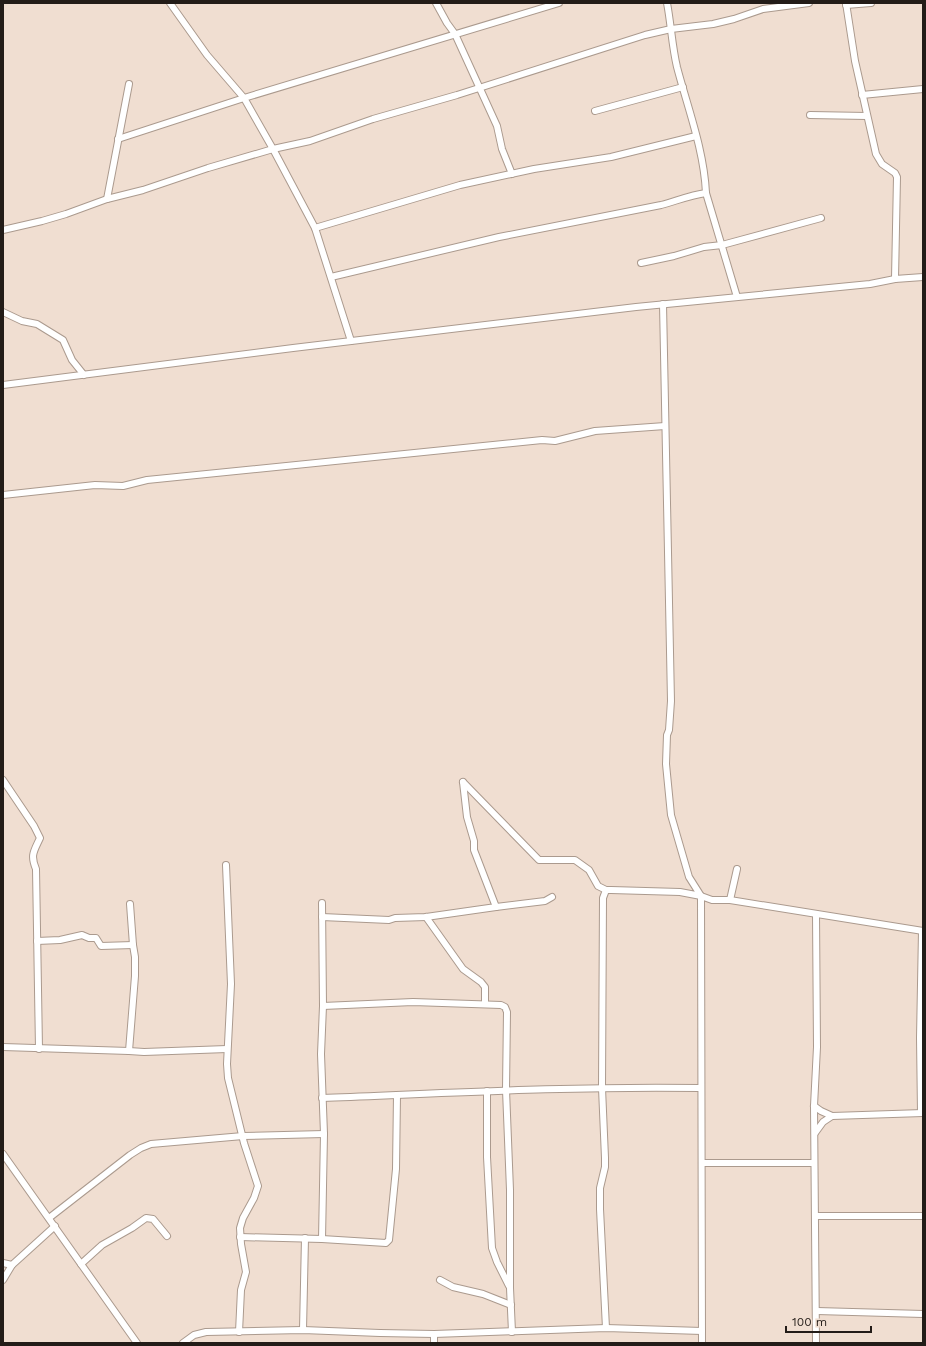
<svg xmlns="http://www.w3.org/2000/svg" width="926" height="1346" font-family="'Work Sans',sans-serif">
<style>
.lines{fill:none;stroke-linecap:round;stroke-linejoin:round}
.minor-casing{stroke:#ab9a8e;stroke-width:8}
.minor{stroke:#fff;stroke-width:6}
</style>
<rect width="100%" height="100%" fill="#f0ded1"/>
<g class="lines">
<g class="minor-casing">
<g id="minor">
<polyline points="170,3 207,55 244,98 273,149 315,228 351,341"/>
<polyline points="436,3 447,23 455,34 497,126 502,149 512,174"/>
<path d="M667,3c4,21 5,43 10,64 11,42 27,83 29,126l31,104"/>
<polyline points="846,3 855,61 876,154 882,164 895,173 897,177 895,279"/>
<polyline points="846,5 871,3"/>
<polyline points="862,95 923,89"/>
<polyline points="595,111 683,87"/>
<polyline points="810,115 867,116"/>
<polyline points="118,139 244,98 559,3"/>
<polyline points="107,199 129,84"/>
<polyline points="315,228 460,185 534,169 611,157 696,136"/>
<polyline points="3,230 42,221 66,214 107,199 143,190 208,168 273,149 310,141 373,119 457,95 645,35 671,29 713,24 734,19 763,9 809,3"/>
<polyline points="641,263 674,256 704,247 722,245 821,218"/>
<path d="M331,277l168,-40 162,-32c15,-4 30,-10 45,-12"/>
<polyline points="3,312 22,321 37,324 63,340 72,360 84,375"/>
<polyline points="3,385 293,348 636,307 870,284 895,279 923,277"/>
<polyline points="3,495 95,485 123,486 147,480 542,440 555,441 595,431 665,426"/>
<path d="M3,780l31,46 6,12c-6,13 -10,17 -4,31l3,180"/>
<polyline points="463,782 539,860 575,860 589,870 598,886 606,890"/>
<polyline points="226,865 231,984 227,1064 228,1078 244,1143 258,1186 254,1198 243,1218 240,1228 241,1244 246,1272 241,1290 239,1332"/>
<polyline points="730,900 737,869"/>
<polyline points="322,903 323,1006 321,1054 324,1134 322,1239"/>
<polyline points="496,907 545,901 552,897"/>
<polyline points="816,914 817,1047 814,1106 816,1343"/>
<polyline points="322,917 389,920 395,918 426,917 496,907 474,850 474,841 467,817 463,782"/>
<polyline points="426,917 463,969 481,982 485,987 485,1004"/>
<polyline points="37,941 60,940 82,935 89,938 96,938 101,946 133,945"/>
<polyline points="323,1006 413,1002 501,1005 505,1007 507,1012 506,1090 510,1190 510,1288 512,1332"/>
<polyline points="3,1047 129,1051 144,1052 227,1049"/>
<polyline points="129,1051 135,976 135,957 133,945 130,904"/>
<polyline points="487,1091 487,1157 492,1248 497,1262 509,1286"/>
<path d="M322,1098c126,-5 252,-12 379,-10"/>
<polyline points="814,1106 821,1111 832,1116 823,1122 815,1133"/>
<polyline points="921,1113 920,1038 922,931"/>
<polyline points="832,1116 923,1113"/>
<polyline points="3,1154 137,1343"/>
<polyline points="702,1163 814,1163"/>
<polyline points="816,1216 923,1216"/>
<polyline points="49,1218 130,1155 141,1148 151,1144 243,1136 324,1134"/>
<polyline points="240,1237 322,1239 386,1243 389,1240 396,1169 397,1095"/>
<polyline points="3,1263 12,1265 55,1226"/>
<polyline points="81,1264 102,1245 132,1228 146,1218 153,1219 167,1236"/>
<polyline points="3,1280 12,1265"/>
<polyline points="440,1280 453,1287 483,1294 511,1305"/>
<polyline points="817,1311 923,1314"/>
<polyline points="606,1328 600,1209 600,1188 605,1167 605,1158 602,1088 603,898 606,890 611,890 680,892 701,896 689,877 671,815 666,764 667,735 669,730 671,701 663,304"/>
<polyline points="303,1330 305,1238"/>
<polyline points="183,1343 194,1335 206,1332 303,1330 380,1333 434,1334 606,1328 702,1331"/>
<polyline points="434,1343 434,1334"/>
<polyline points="702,1343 701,896 712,900 730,900 923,931"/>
</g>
</g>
<use href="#minor" class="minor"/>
</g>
<rect width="926" height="1346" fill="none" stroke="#231c18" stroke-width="8"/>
<path d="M786 1326v6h85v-6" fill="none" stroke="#231c18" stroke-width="2"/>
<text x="792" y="1326" font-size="12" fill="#231c18" stroke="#f0ded1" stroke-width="3" paint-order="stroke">100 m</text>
</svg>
